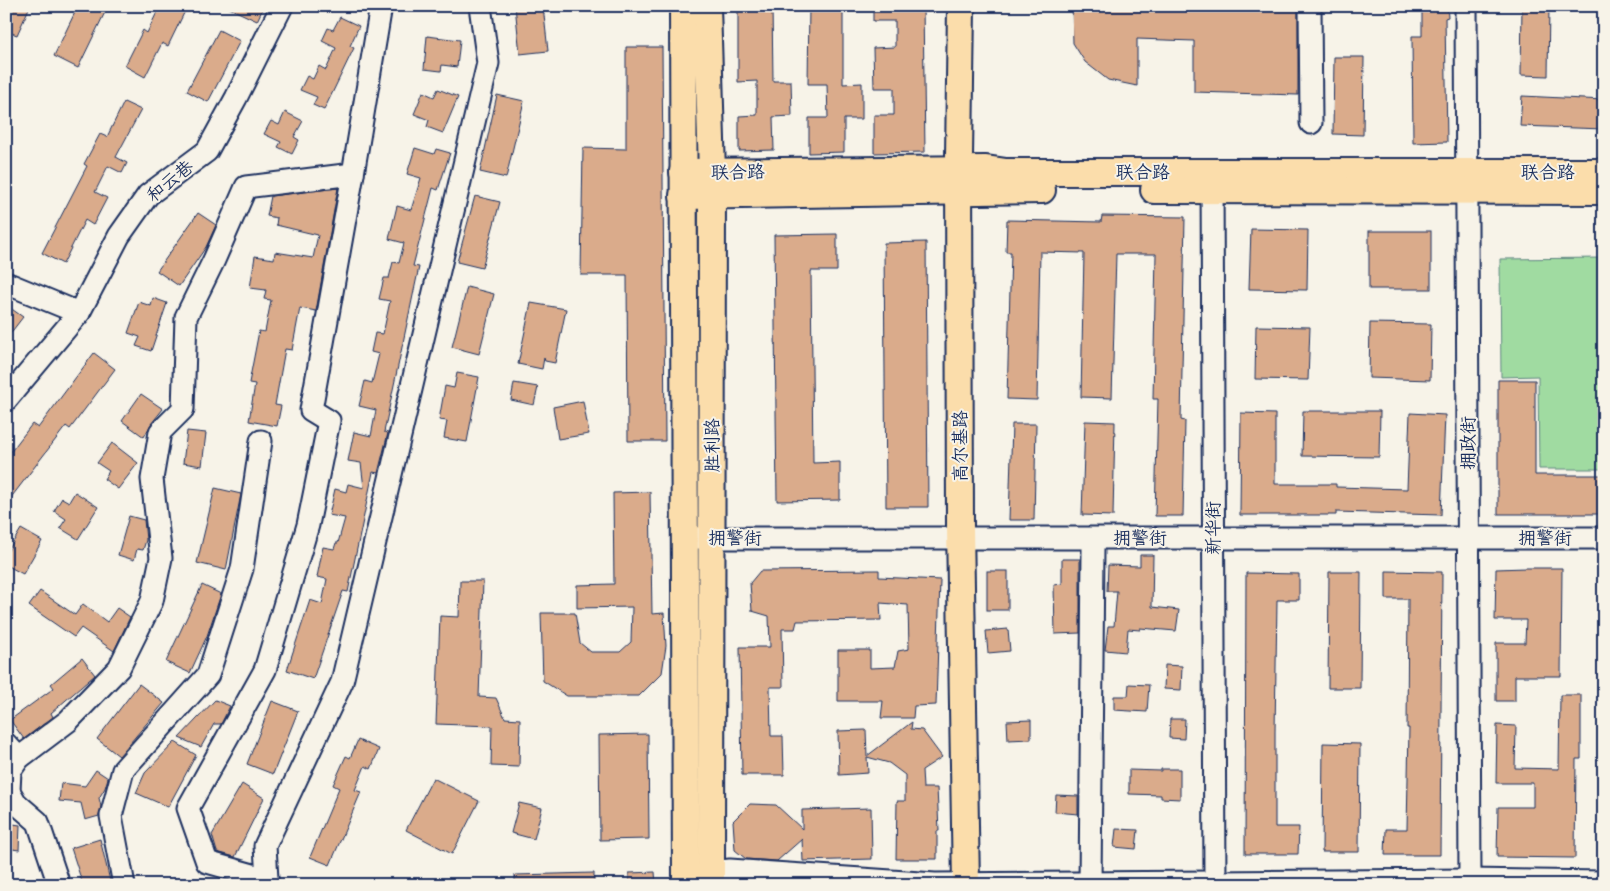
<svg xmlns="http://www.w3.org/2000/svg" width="1610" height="891" font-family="'Comic Neue','LXGW WenKai TC',sans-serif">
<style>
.green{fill:#a0dba1;stroke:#5e8580}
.building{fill:#daab8b;stroke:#1b2f5e}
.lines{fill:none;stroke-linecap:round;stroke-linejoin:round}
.minor-casing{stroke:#1b2f5e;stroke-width:25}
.major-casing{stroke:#1b2f5e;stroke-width:30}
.minor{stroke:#f7f3e8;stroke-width:21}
.major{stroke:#fbddab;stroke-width:26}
.labels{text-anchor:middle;stroke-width:4;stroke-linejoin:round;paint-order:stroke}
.street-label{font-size:18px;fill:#1b2f5e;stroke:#f7f3e8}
</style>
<rect width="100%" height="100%" fill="#f7f3e8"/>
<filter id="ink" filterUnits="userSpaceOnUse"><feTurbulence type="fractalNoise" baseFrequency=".02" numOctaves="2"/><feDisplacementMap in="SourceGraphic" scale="10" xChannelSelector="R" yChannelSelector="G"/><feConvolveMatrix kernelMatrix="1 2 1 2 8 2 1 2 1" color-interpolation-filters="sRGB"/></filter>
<g filter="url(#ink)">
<polygon class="green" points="1604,258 1604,469 1539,469 1538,376 1501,377 1500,259"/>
<g class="building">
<polygon points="6,6 30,6 17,35 6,31"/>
<polygon points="78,6 108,6 78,68 54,56"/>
<polygon points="160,6 175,6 185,11 168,46 162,43 145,77 125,66 143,30 147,33"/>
<polygon points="225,6 264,6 257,21"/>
<polygon points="515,6 543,6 548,51 520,54"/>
<polygon points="738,6 772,6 773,81 791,81 792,116 773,117 774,150 739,151 739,116 757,115 757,81 738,82"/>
<polygon points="809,6 843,6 843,84 862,83 862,119 844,119 844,152 809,153 809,118 828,118 827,84 808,84"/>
<polygon points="873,6 923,6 925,152 874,153 874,115 894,115 894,88 874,88 873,48 895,47 895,21 873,21"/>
<polygon points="1072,6 1298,6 1298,95 1194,92 1194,41 1137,39 1137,86 1108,80 1085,62 1073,43"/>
<polygon points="1422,6 1447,6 1448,17 1445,18 1447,142 1413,143 1412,36 1422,36"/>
<polygon points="1522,6 1549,6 1548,76 1521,75"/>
<polygon points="340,17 359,26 350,46 354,48 324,110 313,105 317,97 300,90 307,76 313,79 319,66 326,70 336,48 322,41 328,28 333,30"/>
<polygon points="219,30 240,41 208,102 187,91"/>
<polygon points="427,36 460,40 457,67 442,65 441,71 424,69"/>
<polygon points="626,47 662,47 665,441 628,441 627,275 581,275 583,148 626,149"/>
<polygon points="1334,57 1364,57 1363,135 1333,134"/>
<polygon points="438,89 458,97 443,133 427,127 429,120 414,114 423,92 434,97"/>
<polygon points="497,95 524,101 506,178 480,172"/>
<polygon points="1522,96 1604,100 1604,129 1520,126"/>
<polygon points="124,102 141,110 116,157 127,163 122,173 108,166 95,192 107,198 93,225 85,220 63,264 42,253 87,166 84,164 100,134 107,137"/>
<polygon points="285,112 303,121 294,137 299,140 292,154 278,147 281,142 264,134 271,121 279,125"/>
<polygon points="415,148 434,154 436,149 450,153 438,190 433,188 413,266 419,267 384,432 388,433 378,473 373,472 348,592 343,591 313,679 287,670 310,600 322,604 327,579 317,577 323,547 334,549 336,543 338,543 345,518 329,515 335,489 346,492 348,484 364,488 361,463 348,461 354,432 371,436 376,410 359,406 365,381 372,383 379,354 371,352 375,333 383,334 390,301 379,299 384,278 389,278 393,262 399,263 404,243 389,239 397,206 411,210 421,178 407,174"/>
<polygon points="338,188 316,311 300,308 292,350 285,349 275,405 281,406 277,426 249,421 255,384 249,383 259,331 265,332 271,300 264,299 266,290 250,288 255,256 274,259 275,252 313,258 318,235 276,225 277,218 267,216 271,196"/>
<polygon points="475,196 500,202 482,268 457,262"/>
<polygon points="198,213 216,225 206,247 179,286 157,271"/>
<polygon points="1102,216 1185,217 1181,420 1185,421 1183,516 1155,516 1158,399 1153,399 1156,254 1116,254 1112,398 1081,397 1084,253 1040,252 1037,400 1007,399 1011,252 1006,252 1007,220 1101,222"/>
<polygon points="1251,229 1308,230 1307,290 1249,289"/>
<rect x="1369" y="231" width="62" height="58"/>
<polygon points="837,234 837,271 811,271 813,463 840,462 840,500 777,501 774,235"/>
<polygon points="926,242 928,507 886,507 884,243"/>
<polygon points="467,287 494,294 479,354 452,347"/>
<polygon points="153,298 167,303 151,351 136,346 140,337 128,333 139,302 151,306"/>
<polygon points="531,303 566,309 555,363 545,361 544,358 542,369 518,364"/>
<polygon points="6,305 23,317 6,339"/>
<polygon points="1370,323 1431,324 1430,380 1369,378"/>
<polygon points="1256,326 1310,327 1308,380 1255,379"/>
<polygon points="94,353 115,369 70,429 66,426 6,504 6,458 32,424 38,428"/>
<polygon points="457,373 479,377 467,442 444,438 447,421 439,420 445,386 454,388"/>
<polygon points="1498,380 1535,380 1535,475 1604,475 1604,514 1498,514"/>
<polygon points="514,383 538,387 534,405 511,400"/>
<polygon points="141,394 163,409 151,424 144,437 122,421"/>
<polygon points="583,401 589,434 558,439 553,407"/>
<polygon points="1303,411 1380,411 1379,457 1302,456"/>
<polygon points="1241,413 1275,414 1275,484 1336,484 1336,487 1407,489 1410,413 1445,415 1441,515 1336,512 1336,515 1240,515"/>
<polygon points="1085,421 1115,422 1113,516 1082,515"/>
<polygon points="1012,424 1036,424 1034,520 1009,520"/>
<polygon points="187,431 206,433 202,466 183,463"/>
<polygon points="112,443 138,463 118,489 104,479 109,471 97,463"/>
<polygon points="215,488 241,494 226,570 197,563"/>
<polygon points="75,492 98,507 78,539 60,528 66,519 54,511 62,498 69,502"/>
<polygon points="650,492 652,614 664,613 666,646 662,673 639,696 567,696 543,681 541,613 575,613 580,643 591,652 620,652 631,642 632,607 577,608 577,585 614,584 613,493"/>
<polygon points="129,516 144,520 146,540 143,550 137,549 134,560 118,555"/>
<polygon points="21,529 42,541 23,574 6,565 6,554"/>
<polygon points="1140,555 1153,555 1152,607 1179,610 1176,631 1140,628 1140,630 1128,629 1126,652 1105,650 1108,626 1114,626 1117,591 1107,591 1108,565 1140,566"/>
<polygon points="1062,559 1080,559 1080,633 1055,634 1054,585 1062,584"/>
<polygon points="1526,568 1562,568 1561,676 1515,676 1515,701 1496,701 1496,643 1525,643 1526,620 1495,620 1496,569"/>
<polygon points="879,570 879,577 940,580 936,705 914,706 913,718 881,718 883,701 838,701 838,650 870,650 870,668 895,667 898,651 909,649 908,605 880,603 881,620 797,621 795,629 782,629 783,687 770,687 771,736 783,736 784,775 742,775 740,647 770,647 769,616 752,611 750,583 760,571"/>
<rect x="987" y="571" width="21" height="39"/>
<polygon points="1386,571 1442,572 1440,855 1385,855 1386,829 1407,829 1409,728 1407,728 1408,599 1386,599"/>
<polygon points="1329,572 1361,572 1360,688 1328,688"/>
<polygon points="1246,573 1299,574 1299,600 1277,600 1275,732 1275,827 1299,827 1298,854 1245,854"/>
<polygon points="460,581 483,581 479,697 496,698 505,718 520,719 519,767 491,766 492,726 436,724 440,616 459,617"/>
<polygon points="202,585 221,594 207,636 190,673 166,662"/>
<polygon points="40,591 75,615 83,604 107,622 117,608 130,617 114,651 81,628 74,637 29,606"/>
<polygon points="1008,629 1010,651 988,653 986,631"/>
<polygon points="82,658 95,675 51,713 53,717 24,739 10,720 54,688 51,684"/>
<polygon points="1165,665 1182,666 1181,690 1164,689"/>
<polygon points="139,684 164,703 119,756 97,739"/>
<polygon points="1129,684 1149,685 1147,712 1114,710 1114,696 1128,696"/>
<polygon points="1560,695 1581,695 1581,759 1576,759 1575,858 1497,857 1498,807 1533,807 1533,783 1496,783 1497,725 1516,726 1515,768 1559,769"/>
<polygon points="215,700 230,706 221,724 214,724 201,747 179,738"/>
<polygon points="272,701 298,711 273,774 247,764"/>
<polygon points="1170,719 1185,719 1184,739 1169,738"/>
<polygon points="1031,720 1031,739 1008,740 1007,721"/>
<polygon points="912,722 911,729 922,730 942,757 922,770 923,788 937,788 939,831 937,831 937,859 896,859 897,801 905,801 905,775 889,763 867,757 868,773 839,775 838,731 866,730 867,756"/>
<polygon points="648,734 649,839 600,840 599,735"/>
<polygon points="358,740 379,749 371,769 365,766 355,790 361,792 330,865 310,857 339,788 333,785 346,756 350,758"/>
<polygon points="175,742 196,755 168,807 136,793 145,773"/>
<polygon points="1323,743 1360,744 1359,852 1322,852"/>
<polygon points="1161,769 1180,769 1180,799 1161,798 1161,795 1129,794 1129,770 1161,771"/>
<polygon points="96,770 108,778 105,788 99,798 101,806 99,816 85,820 81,803 59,801 61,783 85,786"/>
<polygon points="433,778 479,801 452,854 406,830"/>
<polygon points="242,784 264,798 235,857 217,852 212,835"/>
<polygon points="1056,795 1078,796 1078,814 1055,812"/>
<polygon points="519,803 542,808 534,839 511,833"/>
<polygon points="750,804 776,805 802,829 802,810 871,808 872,859 803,861 802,839 777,861 746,859 735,850 733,821"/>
<polygon points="6,823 20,825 19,850 6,848"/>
<polygon points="1116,829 1138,830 1136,849 1114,847"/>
<polygon points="100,839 111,885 83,885 71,848"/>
<polygon points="655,872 656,885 629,885 629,873"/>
<polygon points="594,873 594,885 515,885 515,875"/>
</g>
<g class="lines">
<g class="minor-casing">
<g id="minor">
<polyline points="1310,6 1311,123"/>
<polyline points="1466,6 1470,880"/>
<polyline points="1212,175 1215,885"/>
<polyline points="6,283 79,313 119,236 148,195 207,151 236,98 282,6"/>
<polyline points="6,400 79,313"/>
<polyline points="697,538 1604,538"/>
<polyline points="6,744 19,758"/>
<polyline points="712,872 730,870 935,884 1470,880 1604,882"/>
<polyline points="267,879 265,846 342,682 488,63 480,6"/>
<polyline points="59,885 38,822 16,803 9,791 10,771 19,758 68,721 119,668 152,601 161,558 152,479 160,432 183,409 186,317 214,260 246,187 353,174 381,6"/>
<polyline points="124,885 111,816 123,770 208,675 242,569 261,441"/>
<polyline points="267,885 267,879 207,862 188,808 265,670 308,525 329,421 311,410 353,174"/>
<polyline points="1090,885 1093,549"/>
</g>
</g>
<g class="major-casing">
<g id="major">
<polyline points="683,6 686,885"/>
<polyline points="707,6 712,173 711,885"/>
<polyline points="961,6 959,157 960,527 966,885"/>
<polyline points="683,172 986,169 1006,172 1604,172"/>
<polyline points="1154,190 1604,191"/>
<polyline points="683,196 1042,190"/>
</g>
</g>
<use href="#minor" class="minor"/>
<use href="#major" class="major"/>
</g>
</g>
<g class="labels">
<g class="street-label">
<text transform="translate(738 172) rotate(-1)" y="6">联合路</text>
<text x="1143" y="178">联合路</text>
<text x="1548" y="178">联合路</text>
<text transform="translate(170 181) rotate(-39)" y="6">和云巷</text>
<text transform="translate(1468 443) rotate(-90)" y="6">拥政街</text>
<text transform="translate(712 445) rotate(-90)" y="6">胜利路</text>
<text transform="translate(960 446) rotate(-90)" y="6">高尔基路</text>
<text transform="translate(1213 528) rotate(-90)" y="6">新华街</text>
<text x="735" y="544">拥警街</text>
<text x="1140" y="544">拥警街</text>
<text x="1545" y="544">拥警街</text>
</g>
</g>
<rect width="1610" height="891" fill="none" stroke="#f7f3e8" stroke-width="25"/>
<rect x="12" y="12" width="1585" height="866" fill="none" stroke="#1b2f5e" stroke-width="2" filter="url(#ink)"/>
</svg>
